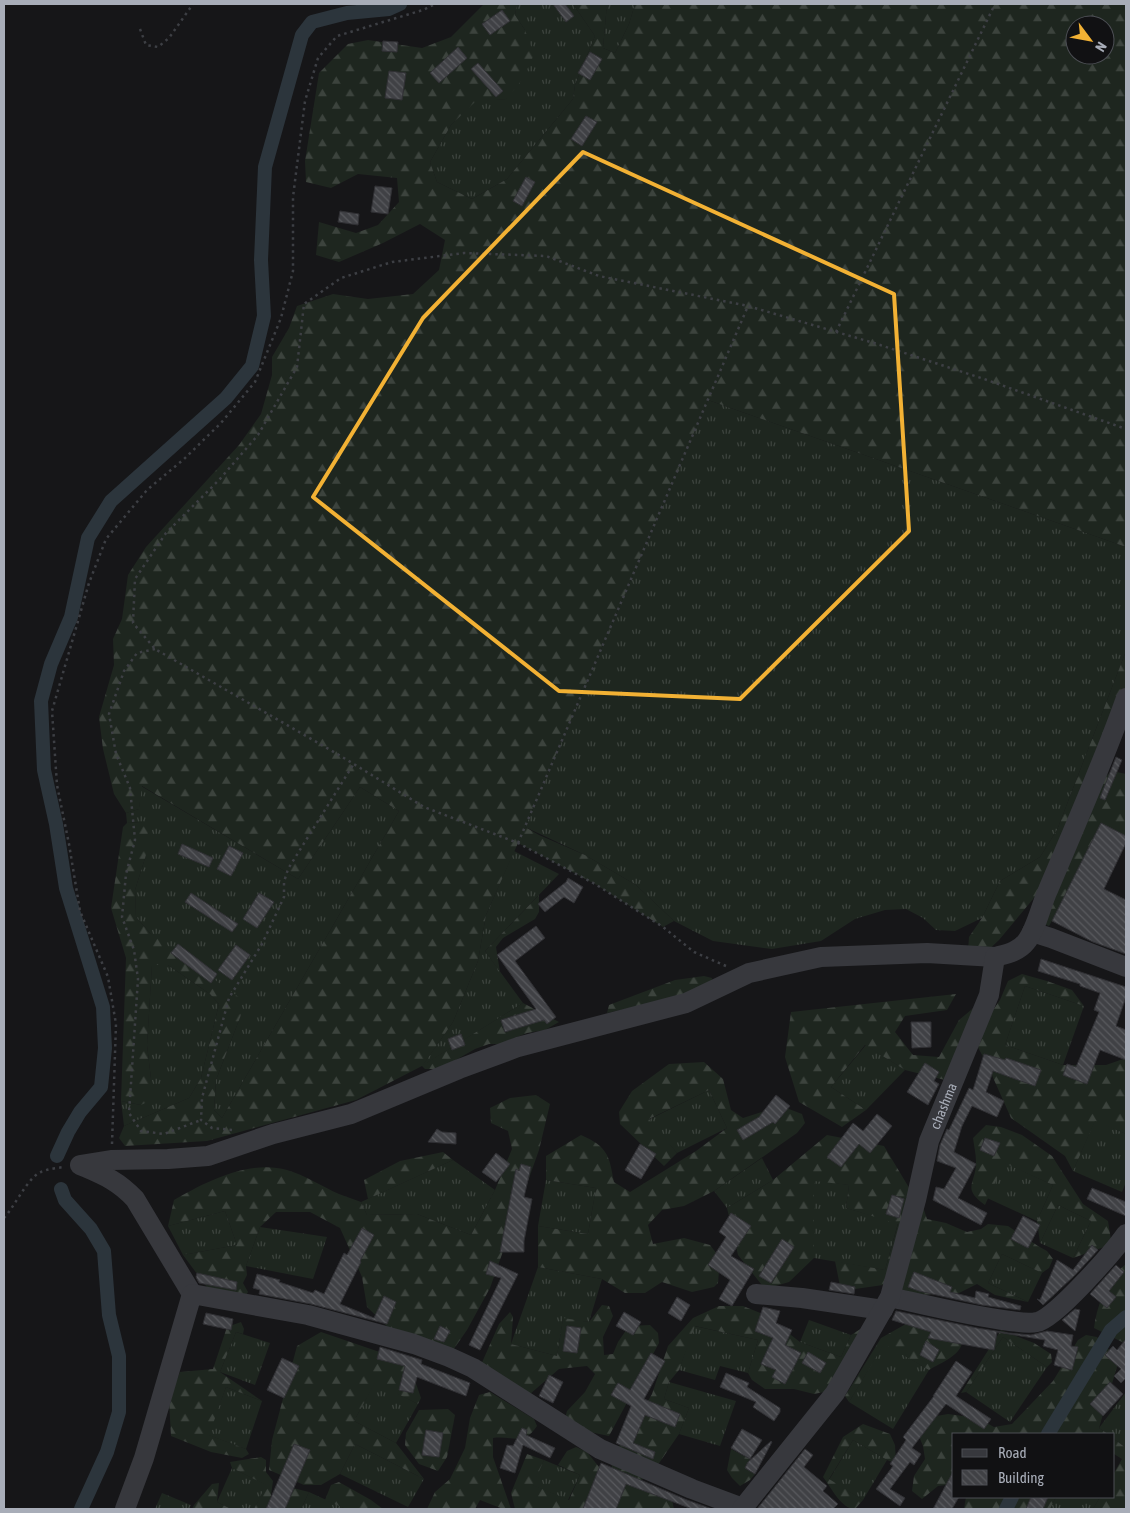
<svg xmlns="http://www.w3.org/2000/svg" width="1130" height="1513" font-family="'Asap Condensed',sans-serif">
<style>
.grass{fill:url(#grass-tufts)}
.forest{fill:url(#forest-firs);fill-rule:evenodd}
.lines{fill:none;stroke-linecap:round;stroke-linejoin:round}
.canal{stroke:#2c353c;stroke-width:14}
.building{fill:url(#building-back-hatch);stroke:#303034}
.path{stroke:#3d3f44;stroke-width:2.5;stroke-dasharray:2.5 4;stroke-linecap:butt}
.minor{stroke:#37383d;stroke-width:20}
.marked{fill:none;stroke:#f2b134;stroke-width:4;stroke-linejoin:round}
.labels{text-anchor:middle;stroke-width:4;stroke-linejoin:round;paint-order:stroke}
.street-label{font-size:14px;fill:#a8adb8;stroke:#111113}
</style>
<defs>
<pattern id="grass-tufts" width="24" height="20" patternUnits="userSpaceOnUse" patternTransform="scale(1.25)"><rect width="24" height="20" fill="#1e261f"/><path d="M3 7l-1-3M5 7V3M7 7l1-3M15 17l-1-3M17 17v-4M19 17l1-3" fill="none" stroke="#3c433d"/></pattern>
<pattern id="forest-firs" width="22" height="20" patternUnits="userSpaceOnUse" patternTransform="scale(1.25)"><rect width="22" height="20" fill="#1e261f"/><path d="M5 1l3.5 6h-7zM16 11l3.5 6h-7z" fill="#3c433d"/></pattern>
<pattern id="building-back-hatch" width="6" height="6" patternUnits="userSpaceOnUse" patternTransform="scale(1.25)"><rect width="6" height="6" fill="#404145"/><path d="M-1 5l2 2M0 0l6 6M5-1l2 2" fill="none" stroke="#595a5e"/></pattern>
</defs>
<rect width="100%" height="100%" fill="#161618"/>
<g class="grass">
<polygon points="517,4 573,4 595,36 575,85 573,99 507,179 472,199 437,182 430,162 451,125 475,101 506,99 525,30 515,15"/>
<polygon points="607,4 635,4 629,24 615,53 603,48"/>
<polygon points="708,400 1126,547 1126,651 1057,830 1040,857 1000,881 982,918 955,931 936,930 923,918 906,909 885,910 855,919 821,941 772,949 713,941 674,921 636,885 585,855 525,827"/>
<polygon points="141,786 298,879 360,787 399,811 222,1118 214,1110 216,1080 241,1015 150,933 136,917 135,890 146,855 141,822 127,823 126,813 139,809"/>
<polygon points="514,851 559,874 485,951 523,1003 422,1066 453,1022 478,961 486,915"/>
<polygon points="152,965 168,965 210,994 219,1004 201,1078 189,1098 124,1126 121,1101 141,1105 151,1079 147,1045"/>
<polygon points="1025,986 1084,1006 1063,1065 1005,1045"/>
<polygon points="866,1045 905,1070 866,1110 831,1087"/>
<polygon points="709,1090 727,1128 677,1153 648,1120"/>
<polygon points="1095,1120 1126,1134 1126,1182 1122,1192 1073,1171"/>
<polygon points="762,1158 773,1180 727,1208 714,1191"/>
<polygon points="453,1160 495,1190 471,1235 417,1214 367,1215 361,1202"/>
<polygon points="1003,1162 1053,1185 1037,1221 987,1198"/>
<polygon points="546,1180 596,1188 588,1234 538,1226"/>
<polygon points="814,1180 849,1185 846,1208 898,1223 885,1270 814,1258"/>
<polygon points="1058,1205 1091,1221 1073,1258 1040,1243"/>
<polygon points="225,1211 237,1245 183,1255 168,1226"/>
<polygon points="260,1227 327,1237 313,1279 246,1266"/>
<polygon points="1002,1254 1042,1273 1028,1302 988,1283"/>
<polygon points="538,1267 602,1279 589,1322 563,1319 557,1356 511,1344"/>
<polygon points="809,1320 851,1335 841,1357 800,1342"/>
<polygon points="694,1326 758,1340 748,1373 720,1366 715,1380 679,1370"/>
<polygon points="236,1332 270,1343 255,1385 220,1372"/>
<polygon points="1003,1337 1047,1367 1010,1422 966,1392"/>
<polygon points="884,1343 929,1370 893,1429 849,1402"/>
<polygon points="375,1382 418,1404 396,1443 354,1421"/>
<polygon points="669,1382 736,1401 720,1446 679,1434 689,1408 664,1399"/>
<polygon points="226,1387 262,1401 246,1449 208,1435"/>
<polygon points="1126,1392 1126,1448 1114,1439 1114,1434 1108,1434 1099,1428"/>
<polygon points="853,1440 887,1460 863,1500 829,1480"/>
<polygon points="355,1444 424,1479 408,1507 340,1474"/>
<polygon points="544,1460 580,1475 568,1500 532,1485"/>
<polygon points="232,1468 267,1485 254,1509 231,1509 217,1502"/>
<polygon points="309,1492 346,1509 301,1509"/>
<polygon points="162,1493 191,1505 189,1509 155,1509"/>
<polygon points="1056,1497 1100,1497 1093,1509 1050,1509"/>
</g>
<g class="forest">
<path d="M484,4h33l-2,11 10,15 9,25 -12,25 -16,19 -31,3 -24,23 -21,37 7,20 35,17 35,-20 66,-80 2,-14 20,-49 -22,-32h34l-4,44 12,5 14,-29 6,-20h491v543l-418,-147 -183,427 14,8 46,20 51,30 38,36 -11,6 -68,-43 -77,-41 -32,72 -8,46 -25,61 -30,43 100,-62 36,19 -14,8 -18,3 -27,11h-11l-14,5 -21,12 -18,8h-11l-3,-3 -66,34 -149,41 -82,5 -6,-8 5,-12 65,-28 12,-20 18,-74 -9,-10 -42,-29h-16l-5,80 4,34 -4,23 -6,3 -20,-4 5,-143 -15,-50 12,-81 4,-4 14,-1 7,10 -2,23 -11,35 1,27 14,16 90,65 1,17 -25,65 -2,30 8,8 177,-307 -39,-24 -62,92 -156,-93 -3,23 -13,4 -12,-19 -11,-45 -4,-32 15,-52 -1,-26 9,-20 6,-44 18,-28 93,-102 22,-31 11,-39v-18l17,-29 8,-22 36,-12 35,5 45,-5 26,-24 6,-30 -25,-16 -37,19 -44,19 -23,-7 3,-33 37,11 22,-8 21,-23 -2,-24 -39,-4 -27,14 -25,-6 -1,-21 14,-88 29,-29 20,-4 54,8 29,-11zM1075,25h30v30h-30z"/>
<polygon points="1126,651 1126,705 1049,880 999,940 983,955 968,951 969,937 982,918 1000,881 1040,857 1057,830"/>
<polygon points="1112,771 1126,774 1126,841 1106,826 1049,926 1042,923 1098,782"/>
<polygon points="539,895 539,912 535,919 503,938 496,947 500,972 485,951"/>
<polygon points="1022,974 1047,981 1072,990 1084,1006 1025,986 1005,1045 1063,1065 1106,1065 1126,1058 1126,1134 1095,1121 1073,1171 1065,1156 1011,1118 987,1064 975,1042 980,1029 1000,1000 1008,981"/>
<polygon points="704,976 712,978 711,984 702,992 607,1013 609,1005 675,980"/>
<polygon points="956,994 947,1010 905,1016 895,1032 913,1055 939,1057 959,1020 977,1005 949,1081 905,1070 865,1045 831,1087 866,1110 842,1127 799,1102 785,1057 791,1012"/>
<path d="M704,1062l19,17 8,31 12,8 38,-12 21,8 3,9 -8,10 -83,58 -30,15 -22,4 -14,15 5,19 31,-6 26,7 10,13 -2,25 -4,4 -22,5 -30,-10 -17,11h-20l-23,-14 -64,-12v-41l50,8 8,-46 -50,-8v-24l35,-21c27,12 28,20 33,47l16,10 66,-41 31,-23 -18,-38 -60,29 28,34 -13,13 -44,-42 -1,-12 13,-21 37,-27z"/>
<path d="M536,1095l14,9 -11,46 -49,138 -23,42 -16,23 -55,-18 -29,-28 -5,-30 -22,-49 -30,-16h-34l-16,15 -14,39 1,9 -4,8 5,9 -4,7 -32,-5 -29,-39 54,-10 -12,-34 -57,15 6,-26c31,-18 76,-41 113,-30 18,5 34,16 52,24 7,3 15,5 22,8l6,13 50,-1 54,21 24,-45 17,-41 -4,-18 -17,-8 -1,-15 20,-10z"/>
<path d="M986,1125l15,2 21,8 30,21 31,48 25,17 3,19 -4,6 -34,12 18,-37 -33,-16 -18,38 -3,-22 16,-36 -49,-22 -19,42c-24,-17 -9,-21 -9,-43 0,-8 -2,-16 -3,-24z"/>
<polygon points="827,1135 884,1146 914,1196 890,1284 841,1291 835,1261 885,1270 898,1224 846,1208 849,1185 814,1181 814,1258 789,1282 765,1289 738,1255 727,1208 773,1180"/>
<polygon points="443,1152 453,1160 368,1199 364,1180 400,1161"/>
<polygon points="920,1198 927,1219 946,1223 967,1232 981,1229 988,1224 1008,1226 1038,1246 1047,1251 1053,1259 1049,1268 1042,1273 1002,1254 988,1283 1028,1302 995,1295 977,1284 959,1293 894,1296"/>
<path d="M1126,1264v80l-32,-16c3,-24 13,-49 32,-64z"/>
<polygon points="602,1305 609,1306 613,1316 603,1337 604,1355 613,1354 618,1342 629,1326 650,1325 658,1333 659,1343 609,1436 585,1431 564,1422 567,1411 585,1392 595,1374 587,1366 559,1369 530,1394 480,1367 499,1324 510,1312 513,1317 511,1344 557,1356 563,1318 589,1322"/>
<polygon points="719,1306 743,1306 765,1315 800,1342 841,1357 851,1335 862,1328 829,1391 814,1394 794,1389 765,1389 752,1380 748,1373 758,1340 695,1326 679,1370 669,1382 664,1399 689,1408 679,1434 651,1475 641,1480 624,1476 612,1468 610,1457 629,1434 652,1394 668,1346 693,1318"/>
<path d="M920,1316l43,25c-4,16 -21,21 -34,29l-45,-26 -35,58 -4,-6 36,-58z"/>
<polygon points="241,1322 244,1329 243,1334 236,1332 220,1372 262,1401 226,1387 209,1435 246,1449 249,1454 242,1458 211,1452 171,1436 169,1400 180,1372 213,1369 227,1327"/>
<polygon points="1001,1330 1034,1343 1051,1354 1052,1362 1047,1367 1003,1337 966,1392 961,1393"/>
<polygon points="321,1332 406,1361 412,1372 421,1398 418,1404 375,1383 354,1421 396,1443 424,1479 355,1444 340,1474 321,1485 304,1485 269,1470 272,1440 297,1346"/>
<polygon points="1086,1335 1097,1337 1119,1360 1099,1428 1108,1434 954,1434 954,1484 938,1486 922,1499 912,1491 914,1476 925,1459 923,1446 916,1429 925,1418 948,1414 978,1418 994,1427 1012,1424 1053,1381 1078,1340"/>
<path d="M490,1392l44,27 3,7c-14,21 -25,9 -44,12v19l18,52h-8l-23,-9 -5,9h-48l8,-17 15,-13 15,-31 5,-30 9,-23z"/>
<polygon points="448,1409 455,1415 447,1457 438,1471 419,1464 405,1445 406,1433 419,1410"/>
<path d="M863,1424l27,10 5,11 1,17h-4l-5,-2 -34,-20 -24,39 34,21 -8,9c-14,0 -24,-22 -32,-32l20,-40z"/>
<polygon points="1114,1439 1126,1448 1126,1509 1093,1509 1100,1497 1114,1497 1114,1473 1122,1459 1114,1454"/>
<polygon points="576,1447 587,1452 603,1472 588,1509 515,1509 511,1493 527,1454 544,1460 533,1485 569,1500 580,1475 558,1465 567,1451"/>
<polygon points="731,1449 750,1459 745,1468 755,1474 750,1480 740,1486 732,1478 727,1470"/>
<polygon points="261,1457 266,1460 266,1472 273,1481 269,1509 254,1509 266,1485 232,1468 230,1462"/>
<polygon points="339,1482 371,1500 383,1509 346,1509 325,1500 331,1485"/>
<polygon points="624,1482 671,1495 674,1509 614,1509"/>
<polygon points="219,1483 217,1502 231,1509 192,1509 194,1505 212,1484"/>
<polygon points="289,1487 309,1492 301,1509 275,1509 275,1504"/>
<polygon points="966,1497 1056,1497 1050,1509 964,1509"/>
</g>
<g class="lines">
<g class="canal">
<polyline points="57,1156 68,1132 80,1112 101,1087 105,1048 103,1007 66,888 56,824 44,770 41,701 51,664 71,617 88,538 111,501 226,398 252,366 264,316 261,260 265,167 302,35 312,22 347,13 389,9 400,4"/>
<polyline points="61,1189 65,1200 91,1229 104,1251 109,1315 119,1356 119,1412 107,1452 81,1509"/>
<polyline points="1048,1434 1111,1330 1126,1317"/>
<polyline points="1006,1509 1012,1497"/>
</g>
</g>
<g class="building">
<polygon points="553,4 565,4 574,16 566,22"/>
<polygon points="502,10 510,21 490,35 482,24"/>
<polygon points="383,41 398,42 397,52 382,51"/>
<polygon points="458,47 467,58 439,83 430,73"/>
<polygon points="590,52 602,59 590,80 578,73"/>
<polygon points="478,63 503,91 496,97 471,69"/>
<polygon points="389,71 406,73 402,100 385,98"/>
<polygon points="586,116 597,122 582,146 571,139"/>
<polygon points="526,177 535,182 522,206 513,201"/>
<polygon points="375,186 392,188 388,214 371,212"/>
<polygon points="340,211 359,214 358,225 338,222"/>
<polygon points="1116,757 1122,760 1105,800 1100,798"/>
<polygon points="1101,823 1126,836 1126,843 1104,889 1126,900 1126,954 1093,942 1052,921"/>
<polygon points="182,844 213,858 209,867 178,854"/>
<polygon points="229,846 243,853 231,876 217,869"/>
<polygon points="568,878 583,887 574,903 564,897 545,912 538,904 566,882"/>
<polygon points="191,893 238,924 232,932 185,902"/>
<polygon points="259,893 274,902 257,928 243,919"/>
<polygon points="536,926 545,938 515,961 556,1017 547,1024 544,1020 505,1032 501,1020 536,1009 497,955"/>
<polygon points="178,944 217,974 211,983 171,953"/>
<polygon points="236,945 250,955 232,980 218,970"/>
<polygon points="1041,959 1126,987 1126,997 1116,1026 1126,1030 1126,1060 1100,1050 1087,1084 1063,1075 1067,1064 1076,1067 1099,1012 1094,1010 1100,993 1080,986 1080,984 1038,971"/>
<polygon points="911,1022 931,1022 931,1047 912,1048"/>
<polygon points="461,1034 465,1045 452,1050 448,1039"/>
<polygon points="984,1054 1005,1060 1006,1058 1041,1070 1035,1086 993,1071 986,1092 1004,1101 997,1117 972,1106 962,1126 954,1152 976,1164 958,1198 987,1213 981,1225 933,1200 936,1187 944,1189 956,1168 937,1161 940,1145 947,1129 949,1130 969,1088 973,1090"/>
<polygon points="925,1063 939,1072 934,1081 939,1084 928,1105 907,1092"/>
<polygon points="776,1095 790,1106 775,1124 773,1122 743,1140 737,1130 759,1117"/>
<polygon points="877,1114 892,1126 870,1153 859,1144 841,1167 827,1157 853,1123 863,1131"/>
<polygon points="437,1129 442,1132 456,1133 456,1144 428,1142"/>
<polygon points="985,1138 1000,1143 994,1156 980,1150"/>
<polygon points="640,1144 656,1154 641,1179 625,1170"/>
<polygon points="496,1153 510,1164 496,1182 482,1172"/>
<polygon points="521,1164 531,1167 524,1197 532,1199 524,1241 524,1252 500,1252 516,1169 519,1171"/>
<polygon points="1092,1188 1126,1202 1126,1216 1087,1199"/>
<polygon points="892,1195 904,1199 899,1218 886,1214"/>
<polygon points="731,1213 751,1226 731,1256 754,1269 732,1306 719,1299 730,1280 708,1265 726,1237 719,1232"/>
<polygon points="1023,1216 1040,1225 1028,1248 1011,1239"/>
<polygon points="362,1228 374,1235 360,1261 361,1262 340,1304 374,1318 384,1296 396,1302 387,1324 311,1304 259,1294 260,1290 253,1288 257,1274 280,1280 279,1282 313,1293 315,1290 324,1294 344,1253 347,1255"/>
<polygon points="782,1239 794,1247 771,1283 759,1276"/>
<polygon points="1092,1245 1098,1250 1075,1275 1043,1305 1037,1299 1040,1300 1057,1260 1073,1270"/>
<polygon points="490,1261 518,1274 480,1350 469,1345 501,1278 486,1274"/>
<polygon points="1116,1265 1124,1272 1109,1291 1116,1297 1107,1308 1090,1294"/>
<polygon points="914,1272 952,1287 950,1292 975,1298 976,1291 989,1294 988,1297 1021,1306 1020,1310 982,1305 919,1291 908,1287"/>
<polygon points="197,1273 237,1282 236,1290 199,1283 196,1277"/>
<polygon points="831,1282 855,1287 854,1294 829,1290"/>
<polygon points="677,1297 690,1305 681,1321 668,1313"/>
<polygon points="763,1307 780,1311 776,1323 792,1330 785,1345 801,1353 785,1384 772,1377 776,1370 761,1364 773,1338 755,1331"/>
<polygon points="1075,1309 1080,1310 1075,1331 1062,1320"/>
<polygon points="896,1311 977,1328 1008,1333 1031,1335 1047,1331 1073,1335 1071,1346 1078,1347 1072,1370 1054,1365 1058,1350 1043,1346 1045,1340 997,1332 994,1350 928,1338 931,1332 892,1320"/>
<polygon points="624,1312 641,1322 633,1335 616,1326"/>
<polygon points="206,1313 233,1319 231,1330 203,1324"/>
<polygon points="440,1326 450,1331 444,1342 434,1339"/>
<polygon points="567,1326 581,1328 577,1353 563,1351"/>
<polygon points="1126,1339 1126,1378 1121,1383 1114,1376 1121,1369 1105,1355 1113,1346 1117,1350"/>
<polygon points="926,1341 939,1350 933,1362 920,1355"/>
<polygon points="380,1347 422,1360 421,1364 470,1383 466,1396 417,1377 413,1393 399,1390 405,1366 377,1359"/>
<polygon points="808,1352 826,1363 820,1373 802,1363"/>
<polygon points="651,1353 665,1361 644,1399 680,1414 675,1427 645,1415 633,1443 655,1452 653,1459 616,1443 631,1406 611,1395 618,1383 630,1390"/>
<polygon points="282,1358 299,1366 284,1398 267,1390"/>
<polygon points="956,1361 972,1372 956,1396 991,1419 984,1429 946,1404 912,1448 921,1454 914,1465 910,1462 890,1489 905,1498 900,1506 876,1489 893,1466 890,1464 906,1440 903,1437 934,1396 933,1396"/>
<polygon points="726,1373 749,1383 747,1387 780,1408 780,1412 774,1421 753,1407 756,1402 720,1387"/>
<polygon points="549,1375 563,1382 553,1403 539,1396"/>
<polygon points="1110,1382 1123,1394 1103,1416 1090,1404"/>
<polygon points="522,1428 527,1430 526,1435 555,1448 550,1458 523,1445 515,1473 500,1468 507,1445 513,1446"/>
<polygon points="742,1429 762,1440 750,1459 731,1448"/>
<polygon points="426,1430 443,1433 439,1457 422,1455"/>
<polygon points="771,1441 772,1442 755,1474 745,1468 748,1462"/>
<polygon points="294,1444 310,1450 285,1509 266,1509"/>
<polygon points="805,1449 813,1455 804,1467 827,1486 823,1491 838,1504 833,1509 757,1509"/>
<polygon points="601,1463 687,1500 712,1509 692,1509 626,1484 616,1509 583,1509"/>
<polygon points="954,1470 954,1497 959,1497 952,1509 933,1509"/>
<polygon points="1031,1497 1048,1497 1043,1509 1026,1509"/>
</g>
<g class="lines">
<g class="path">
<polyline points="140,29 146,45 158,47 169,38 193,4"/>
<polyline points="836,332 995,4"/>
<polyline points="155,649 137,653 124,671 109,714 116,754 130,788 135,840 126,874 122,917 134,950 138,979 129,1113 141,1131 164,1134 201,1120"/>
<polyline points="518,843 748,306"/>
<polyline points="726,966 694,952 663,927 595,884 518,843 424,807 339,755 155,649 133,623 135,579 166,533 219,480 258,435 297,367 304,304 341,278 392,262 464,253 546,256 599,276 748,306 874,343 984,379 1126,429"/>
<polyline points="232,1130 212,1128 201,1120 202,1098 229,998 262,944 284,897 284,882 288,869 353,765"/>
<polyline points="112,1144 116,1024 108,977 80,911 69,844 57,785 52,711 89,583 106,539 147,490 184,459 221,423 255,382 281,318 293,271 293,197 305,101 318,58 337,36 423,10 435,4"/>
<path d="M4,1218c11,-12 24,-41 37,-46 6,-3 16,-4 23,-5"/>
</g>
<g class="minor">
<polyline points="1032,932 1051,938 1126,967"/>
<path d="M192,1294l-57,-95c-18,-19 -32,-24 -55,-34l31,-5 57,-1 40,-3 65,-22 78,-20 108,-45 59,-22 168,-44 63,-30 72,-16 106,-4 68,4"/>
<polyline points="756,1294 802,1298 883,1310"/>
<path d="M890,1297c40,9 80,19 120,24 9,1 18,3 27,1 18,-3 77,-71 89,-88"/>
<polyline points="125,1509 144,1458 192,1294 308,1315 414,1344 449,1357 473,1368 600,1449 692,1489 743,1508"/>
<path id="s1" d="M742,1509l93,-116 55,-96 26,-97 13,-59 60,-146 6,-38c11,-3 23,-5 31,-15 10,-12 15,-37 22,-52 27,-64 55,-127 78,-192"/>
</g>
</g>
<path class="marked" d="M583,152l311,142 15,237 -169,168 -181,-8 -246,-194 110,-179z"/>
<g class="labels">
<g class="street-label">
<text dy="5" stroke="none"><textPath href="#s1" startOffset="458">сhashma</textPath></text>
</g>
</g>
<rect width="1130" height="1513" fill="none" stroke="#a8adb8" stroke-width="10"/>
<rect x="952" y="1433" width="162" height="65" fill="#111113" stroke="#4d4f55"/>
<rect x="962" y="1449" width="25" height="8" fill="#37383d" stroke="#4d4f55"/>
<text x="998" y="1458" font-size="15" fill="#a8adb8">Road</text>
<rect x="962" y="1470" width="25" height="15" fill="url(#building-back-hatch)" stroke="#4d4f55"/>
<text x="998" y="1483" font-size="15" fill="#a8adb8">Building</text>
<g transform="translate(1090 40) rotate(122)"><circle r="24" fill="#111113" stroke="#4d4f55"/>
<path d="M0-4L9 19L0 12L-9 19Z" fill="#f2b134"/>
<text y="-8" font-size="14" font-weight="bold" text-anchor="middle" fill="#a8adb8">N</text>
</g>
</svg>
